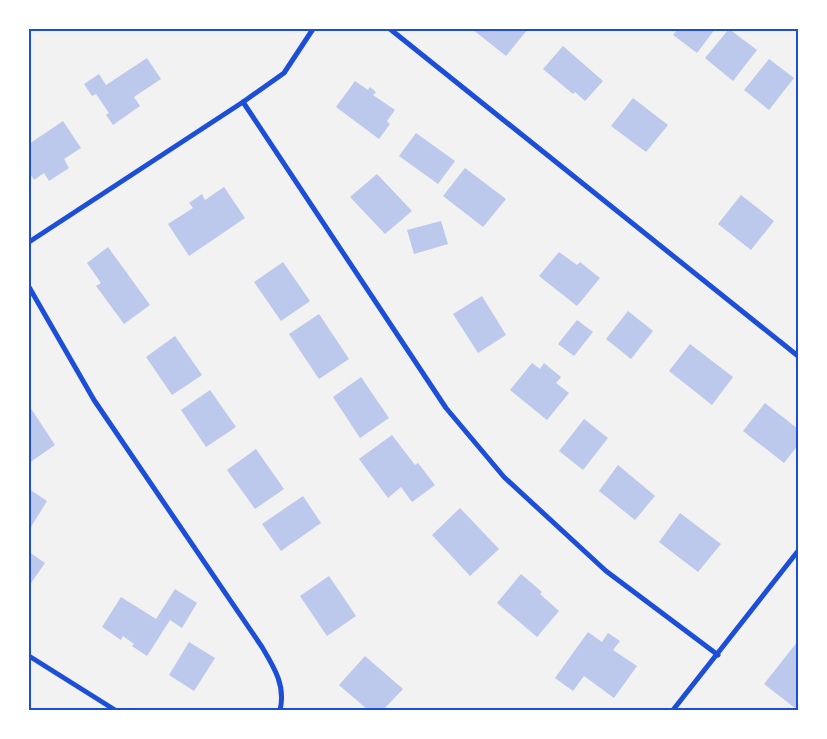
<svg xmlns="http://www.w3.org/2000/svg" width="827" height="739" font-family="Lora,serif">
<style>
.building{fill:#bdc9ec}
.lines{fill:none;stroke-linecap:round;stroke-linejoin:round}
.minor{stroke:#1d4ed8;stroke-width:5}
.neatline{fill:none;stroke:#1d4ed8;stroke-width:2}
</style>
<rect width="100%" height="100%" fill="#f2f2f2"/>
<g class="building">
<polygon points="472,29 528,29 506,56"/>
<polygon points="678,29 715,29 697,53 673,35"/>
<polygon points="729,29 757,50 733,81 705,58"/>
<polygon points="563,46 603,81 585,101 575,92 573,94 543,69"/>
<polygon points="147,58 161,79 134,97 140,106 113,125 106,115 109,113 96,94 92,96 84,84 99,74 106,85"/>
<polygon points="769,59 794,78 769,110 744,90"/>
<polygon points="355,81 368,90 370,87 376,92 373,95 395,110 387,121 390,124 379,139 336,107"/>
<polygon points="633,98 668,125 646,152 611,126"/>
<polygon points="63,121 81,148 64,159 69,168 49,181 44,173 34,180 29,172 29,144"/>
<polygon points="416,133 455,161 438,184 399,156"/>
<polygon points="465,168 506,199 483,227 443,196"/>
<polygon points="377,174 412,211 385,234 350,197"/>
<polygon points="224,187 245,218 189,256 168,224 193,208 189,203 202,194 205,200"/>
<polygon points="741,195 774,221 751,250 718,224"/>
<polygon points="441,221 448,244 414,254 407,230"/>
<polygon points="108,247 150,305 124,324 96,286 101,283 87,263"/>
<polygon points="559,252 577,265 580,262 600,278 577,306 539,276"/>
<polygon points="283,262 310,301 281,321 254,282"/>
<polygon points="482,296 506,335 478,353 453,314"/>
<polygon points="628,311 653,331 631,359 606,339"/>
<polygon points="319,314 349,359 319,379 289,334"/>
<polygon points="577,320 593,332 574,356 558,344"/>
<polygon points="175,336 202,375 172,395 146,357"/>
<polygon points="690,344 733,377 712,405 669,371"/>
<polygon points="532,363 540,369 544,363 561,377 556,383 569,393 547,420 510,390"/>
<polygon points="361,377 389,418 360,438 333,397"/>
<polygon points="210,390 236,427 206,447 181,410"/>
<polygon points="765,403 798,429 798,445 784,463 743,431"/>
<polygon points="30,407 55,445 29,463 29,408"/>
<polygon points="584,419 608,438 583,470 559,451"/>
<polygon points="392,435 415,465 418,463 435,485 412,502 401,487 388,498 359,459"/>
<polygon points="256,449 284,489 255,509 227,470"/>
<polygon points="618,465 655,496 635,520 599,491"/>
<polygon points="29,489 47,501 29,530"/>
<polygon points="303,496 321,523 281,551 262,524"/>
<polygon points="460,508 499,549 470,576 432,535"/>
<polygon points="680,513 721,544 698,572 659,542"/>
<polygon points="29,552 45,563 29,586"/>
<polygon points="521,574 542,592 540,594 559,611 537,637 497,603"/>
<polygon points="329,576 356,616 327,636 300,596"/>
<polygon points="175,589 197,603 182,628 170,620 147,656 132,646 134,644 123,636 121,640 102,627 121,597 156,619"/>
<polygon points="588,632 602,642 608,633 620,641 613,650 637,666 614,698 584,676 573,691 555,678"/>
<polygon points="798,641 798,704 795,708 764,684"/>
<polygon points="189,642 215,658 194,691 169,675"/>
<polygon points="365,656 403,689 383,710 368,710 339,685"/>
</g>
<g class="lines">
<g class="minor">
<polyline points="390,29 798,356"/>
<polyline points="243,102 446,408 504,477 606,571 718,655"/>
<polyline points="29,242 243,102 284,73 313,29"/>
<path d="M29,287l65,113 168,247c12,20 24,39 18,63"/>
<polyline points="29,656 115,710"/>
<polyline points="673,710 798,551"/>
</g>
</g>
<rect width="827" height="739" fill="none" stroke="#ffffff" stroke-width="60"/>
<rect x="30" y="30" width="767" height="679" class="neatline"/>
</svg>
